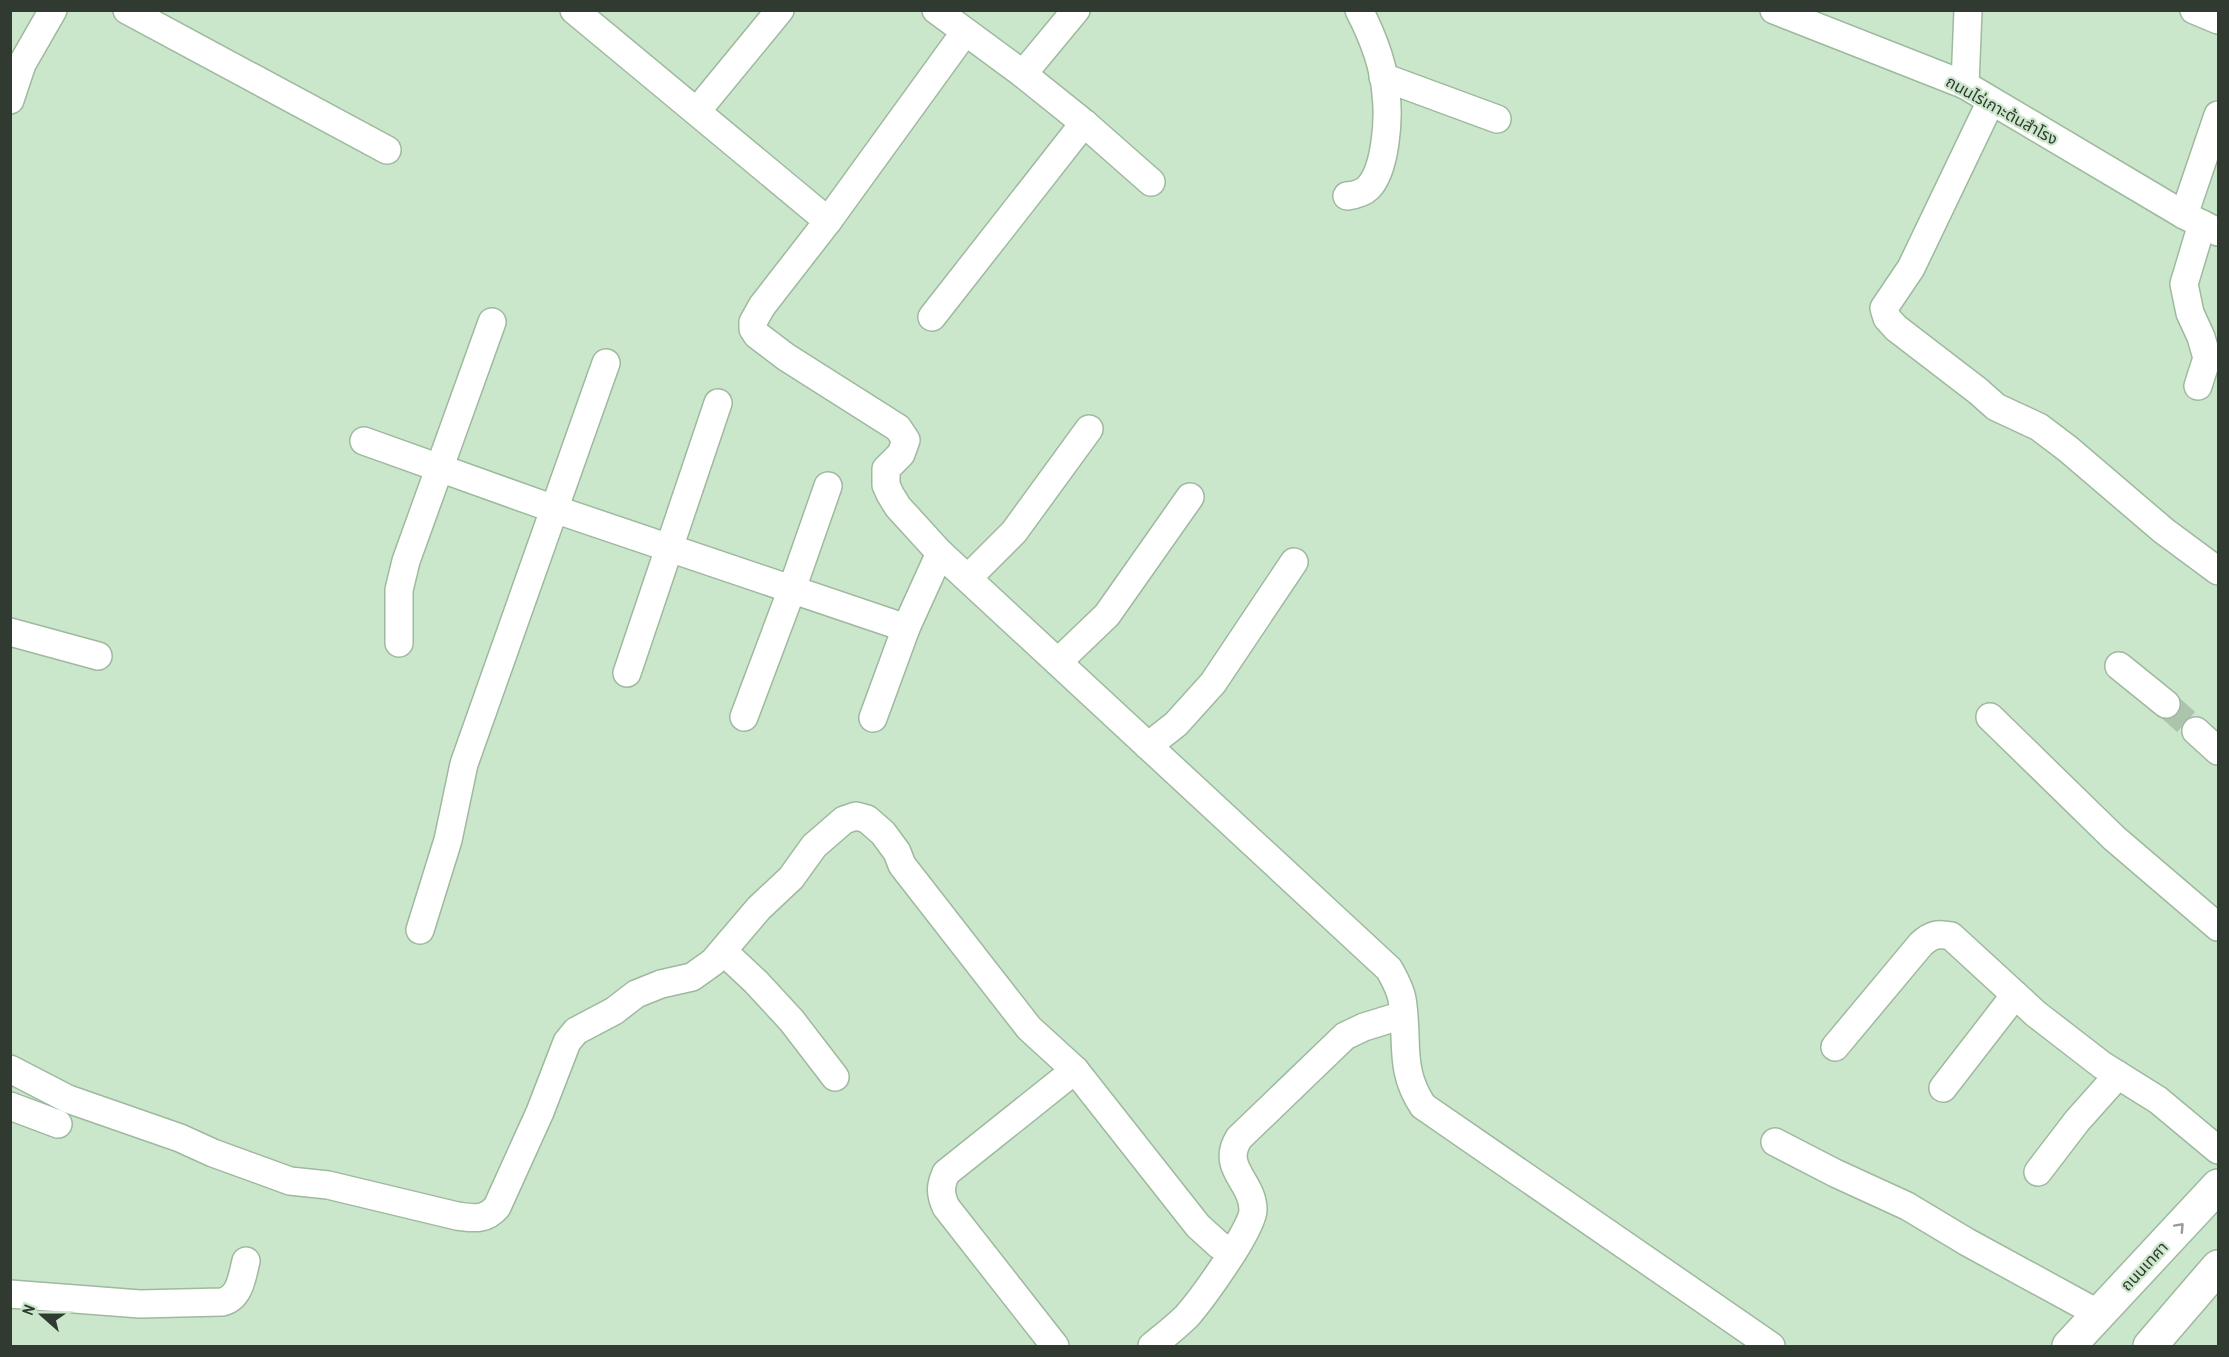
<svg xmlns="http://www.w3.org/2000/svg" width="2229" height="1357" font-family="'Archivo Narrow','Noto Sans Thai',sans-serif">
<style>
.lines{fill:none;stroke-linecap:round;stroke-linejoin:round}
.minor-tunnel{stroke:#acc4ac;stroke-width:27;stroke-dasharray:27 14;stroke-linecap:butt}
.minor-casing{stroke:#9eb99e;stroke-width:30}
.major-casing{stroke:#9eb99e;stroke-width:36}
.highway-casing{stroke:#9eb99e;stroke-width:36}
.minor{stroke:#fff;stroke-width:27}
.major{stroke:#fff;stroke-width:33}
.highway{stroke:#fff;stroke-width:33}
.oneway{stroke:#989c98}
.labels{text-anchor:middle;stroke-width:4.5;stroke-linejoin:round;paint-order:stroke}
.street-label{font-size:16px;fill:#303a30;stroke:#cbe7cb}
</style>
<rect width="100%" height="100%" fill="#cbe7cb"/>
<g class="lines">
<polyline class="minor-tunnel" points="2166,704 2196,731"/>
<g class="minor-casing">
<g id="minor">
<polyline points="127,10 387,150"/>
<path d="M574,10l254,211 -66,85 -9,16v7l4,6 29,22 112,71 8,12 -5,14 -15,15v16l4,9 8,13 42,46 449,416c5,9 11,19 13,30 7,41 -4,70 21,107l348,240"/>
<polyline points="936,10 1023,74 1084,123 1151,182"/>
<polyline points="1774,10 1965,85 2184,215 2218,232"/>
<polyline points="2194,10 2218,20"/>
<polyline points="1023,74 1076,10"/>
<polyline points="1383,77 1497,119"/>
<polyline points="1965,85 1968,10"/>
<polyline points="10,100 22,64 53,10"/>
<polyline points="1991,101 1911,268 1884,308 1887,318 1896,328 1978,391 1996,407 2039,427 2068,449 2164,531 2218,571"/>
<polyline points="697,111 780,10"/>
<path d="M1347,196c8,-1 16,-3 21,-8 18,-18 21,-70 18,-94 -2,-28 -14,-59 -27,-84"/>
<polyline points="2184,215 2218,115"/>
<polyline points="828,221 965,32"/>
<polyline points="932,317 1084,123"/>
<polyline points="2198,386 2207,358 2201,337 2190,313 2184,284 2202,224"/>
<polyline points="364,441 554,509 906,628"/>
<polyline points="968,578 1014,532 1089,429"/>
<polyline points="10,632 98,656"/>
<polyline points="399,643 399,590 406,561 492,322"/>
<polyline points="1058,662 1107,615 1190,497"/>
<polyline points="2119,666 2166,704"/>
<polyline points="627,673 718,403"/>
<polyline points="744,717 792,589 828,486"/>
<polyline points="1990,717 2114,838 2218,927"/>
<polyline points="873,718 906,628 940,553"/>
<polyline points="2196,731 2218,751"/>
<polyline points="1148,746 1176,724 1213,683 1294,562"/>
<polyline points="420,930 448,840 464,764 606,363"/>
<polyline points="723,951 756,982 792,1021 835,1077"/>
<path d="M1835,1047l86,-103c10,-9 16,-11 30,-8l85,78 66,51 56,35 60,50"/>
<path d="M10,1069l58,30 112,39 33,15 77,28 38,4 129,31c16,2 28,5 40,-9l43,-95 27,-70 9,-11 38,-20 22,-17 25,-10 31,-7 21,-15 46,-54 32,-30 23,-32 30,-26 12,-4 11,3 16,14 14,19 5,13 127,163 46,42 123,156 21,19 14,7"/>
<polyline points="1943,1088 2015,995"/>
<polyline points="10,1106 58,1124"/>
<polyline points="1775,1142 1835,1173 1907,1206 1967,1242 2099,1314"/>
<polyline points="2038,1172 2077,1121 2118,1075"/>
<path d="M10,1294l130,10 82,-2c18,-4 20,-25 24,-41"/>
<path d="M1055,1346l-109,-139c-6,-13 -6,-21 0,-34l129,-103"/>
<path d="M1152,1346c11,-9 24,-19 35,-30 14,-16 66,-87 66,-106 0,-29 -33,-42 -14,-72l106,-102 19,-9 39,-12"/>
</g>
</g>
<g class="major-casing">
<polyline id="major" points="2069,1346 2218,1186"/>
</g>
<g class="highway-casing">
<polyline id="highway" points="2150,1346 2218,1267"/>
</g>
<use href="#minor" class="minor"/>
<use href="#major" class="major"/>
<use href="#highway" class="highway"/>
</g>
<defs><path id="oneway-chevron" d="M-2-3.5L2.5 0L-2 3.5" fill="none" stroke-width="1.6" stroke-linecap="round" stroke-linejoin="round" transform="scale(1.5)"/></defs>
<use class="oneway" href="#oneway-chevron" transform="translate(2180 1227) rotate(-47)"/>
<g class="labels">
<g class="street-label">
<text transform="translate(2002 110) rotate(29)" y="6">ถนนไร่เกาะต้นสำโรง</text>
<text transform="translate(2144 1266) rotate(-47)" y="6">ถนนเทศา</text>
</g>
</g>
<rect width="2229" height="1357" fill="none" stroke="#303a30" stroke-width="24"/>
<g transform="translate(42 1315) rotate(291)" stroke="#cbe7cb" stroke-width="4.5" paint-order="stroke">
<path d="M0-4.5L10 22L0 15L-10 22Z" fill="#303a30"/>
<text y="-9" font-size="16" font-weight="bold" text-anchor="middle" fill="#303a30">N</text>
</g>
</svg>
